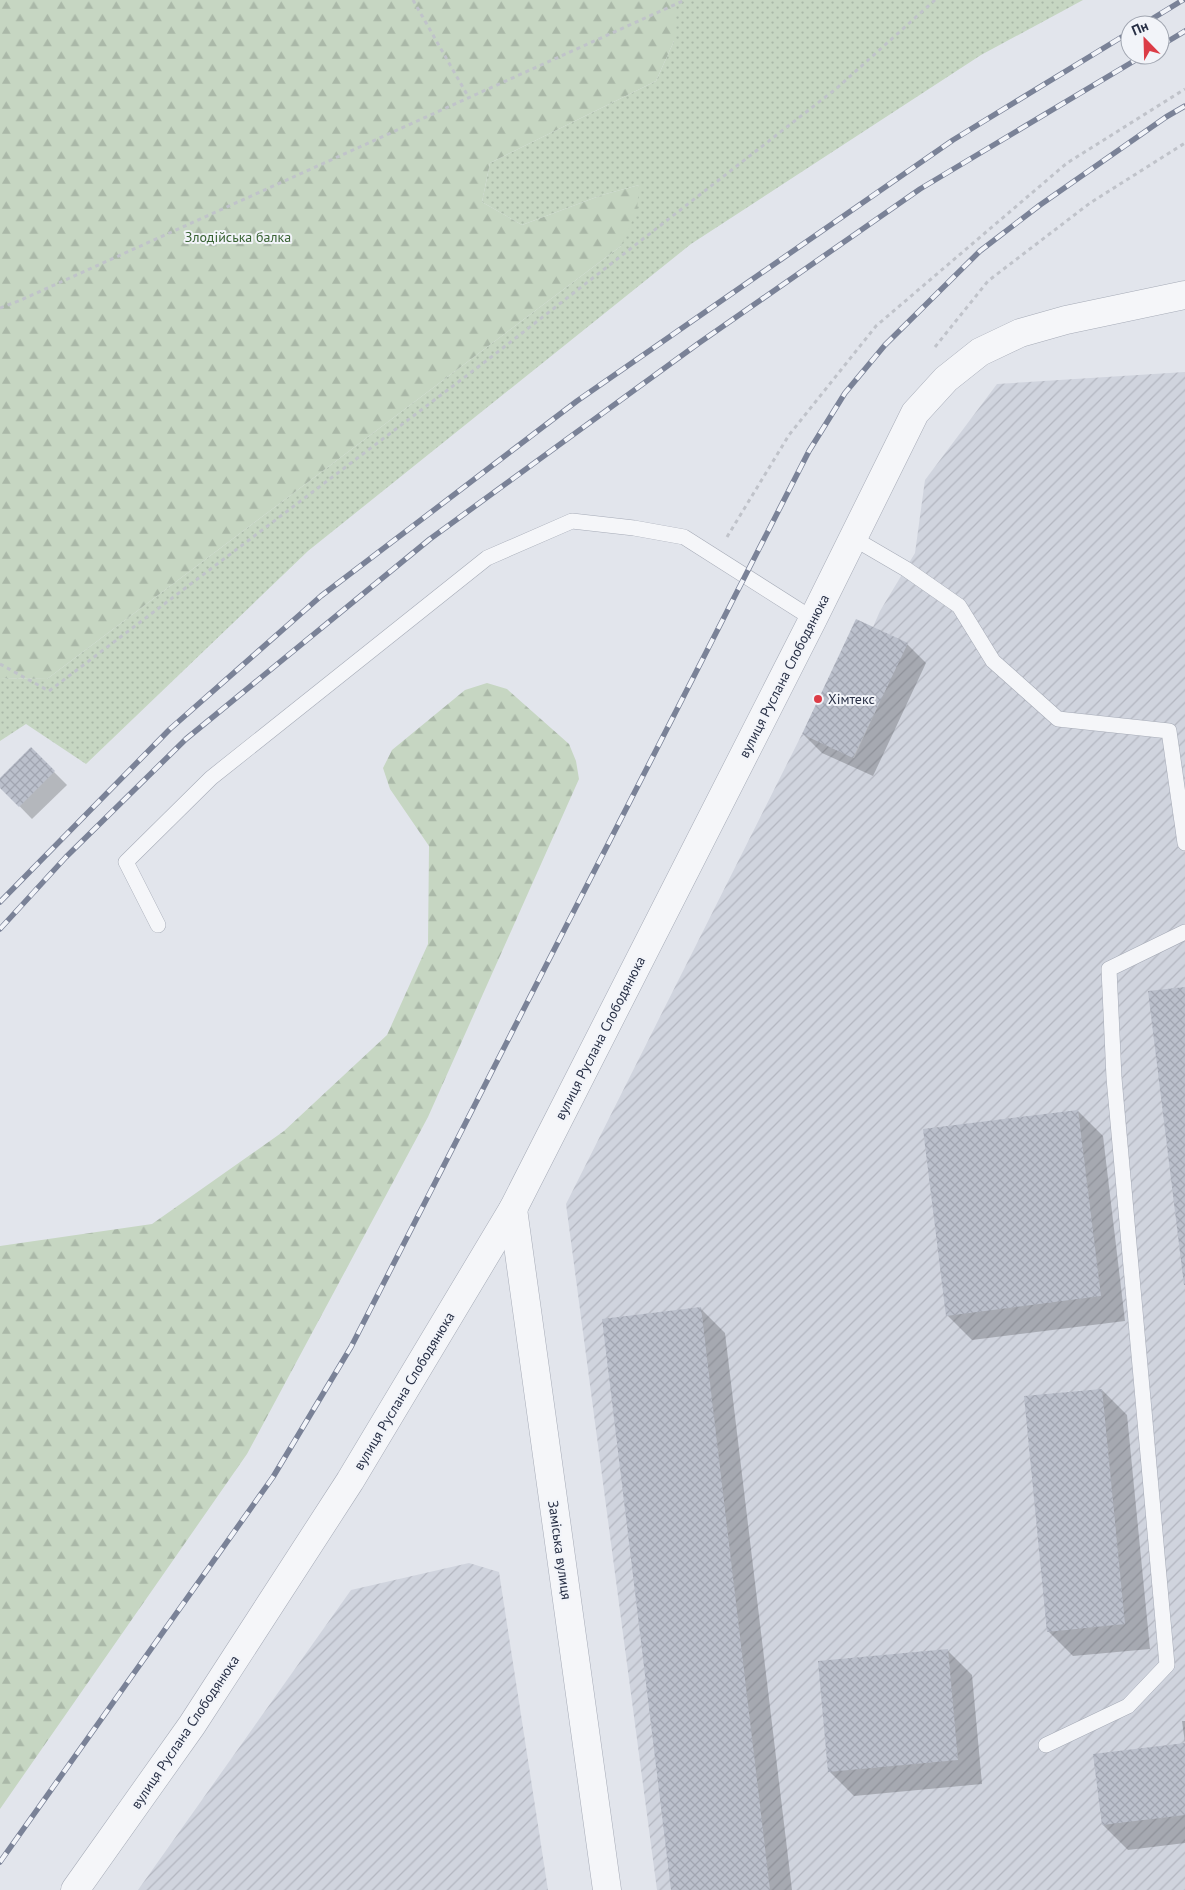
<svg xmlns="http://www.w3.org/2000/svg" width="1185" height="1890" font-family="'PT Sans',sans-serif">
<style>
.industrial{fill:url(#industrial-furrows)}
.grass{fill:url(#grass-dots)}
.forest{fill:url(#forest-firs)}
.shadow{fill:#0003}
.building{fill:url(#building-cross-hatch)}
.lines{fill:none;stroke-linecap:round;stroke-linejoin:round}
.lane-casing{stroke:#a6abb7;stroke-width:16}
.street-casing{stroke:#a6abb7;stroke-width:29}
.path{stroke:#c0c3ca;stroke-width:3;stroke-dasharray:4 4;stroke-linecap:butt}
.lane{stroke:#f5f6f9;stroke-width:15}
.street{stroke:#f5f6f9;stroke-width:28}
.rail-casing{stroke:#7a8297;stroke-width:5.5}
.rail{stroke:#f2f4f9;stroke-width:4;stroke-dasharray:11;stroke-linecap:butt}
.poi-dot{fill:#dc3c47;stroke:#f2f4f9;stroke-width:2}
.labels{text-anchor:middle;stroke-width:4;stroke-linejoin:round;paint-order:stroke}
.park-label{font-size:14px;fill:#396334;stroke:#f2f4f9}
.street-label{font-size:14px;fill:#283046;stroke:#f2f4f9}
.poi-label{font-size:14px;fill:#283046;stroke:#f2f4f9;text-anchor:start}
</style>
<defs>
<pattern id="industrial-furrows" width="10" height="10" patternUnits="userSpaceOnUse" patternTransform="scale(1.25)"><rect width="10" height="10" fill="#d0d4de"/><path d="M-1 1l2-2M0 10L10 0M9 11l2-2" fill="none" stroke="#b3b6c0"/></pattern>
<pattern id="grass-dots" width="8" height="8" patternUnits="userSpaceOnUse" patternTransform="scale(1.25)"><rect width="8" height="8" fill="#c6d6c2"/><path d="M2 2h.1M6 6h.1" fill="none" stroke="#aab8a8" stroke-width="1.8" stroke-linecap="round"/></pattern>
<pattern id="forest-firs" width="22" height="20" patternUnits="userSpaceOnUse" patternTransform="scale(1.25)"><rect width="22" height="20" fill="#c6d6c2"/><path d="M5 1l3.5 6h-7zM16 11l3.5 6h-7z" fill="#aab8a8"/></pattern>
<pattern id="building-cross-hatch" width="8" height="8" patternUnits="userSpaceOnUse" patternTransform="scale(1.25)"><rect width="8" height="8" fill="#bbc0cc"/><path d="M0 0l8 8M0 8l8-8" fill="none" stroke="#a1a5b1"/></pattern>
</defs>
<rect width="100%" height="100%" fill="#e2e5ec"/>
<g class="industrial">
<polygon points="1185,372 1185,1890 657,1890 566,1204 802,734 854,758 907,643 873,627 880,611 915,553 925,480 997,384"/>
<polygon points="469,1563 499,1572 548,1890 138,1890 351,1590"/>
</g>
<polygon class="grass" points="674,0 1083,0 981,55 691,244 308,551 86,764 26,724 0,741 0,678 47,679 621,246 639,185 602,195 522,225 482,202 490,163 656,81 674,41"/>
<g class="forest">
<polygon points="0,0 674,0 674,41 656,81 490,163 482,202 522,225 602,195 639,185 637,210 621,246 47,679 0,678"/>
<polygon points="487,683 507,689 569,744 576,761 579,779 428,1117 247,1454 0,1809 0,1246 152,1224 284,1131 387,1035 428,944 429,846 390,789 383,768 392,750 465,690"/>
</g>
<g class="shadow">
<polygon points="907,644 926,663 873,776 822,753 803,734"/>
<polygon points="31,749 67,785 32,819 0,786 0,780"/>
<polygon points="1078,1111 1103,1136 1125,1321 972,1340 947,1315"/>
<polygon points="700,1308 725,1333 792,1890 672,1890"/>
<polygon points="1102,1390 1127,1415 1150,1649 1073,1656 1049,1632"/>
<polygon points="947,1650 972,1675 982,1784 854,1796 829,1771"/>
<polygon points="1182,1721 1185,1721 1185,1743"/>
<polygon points="1185,1745 1185,1843 1128,1850 1103,1825"/>
</g>
<g class="building">
<polygon points="856,619 908,643 853,758 802,734"/>
<polygon points="31,747 55,771 19,807 0,788 0,778"/>
<polygon points="1185,987 1185,1285 1184,1285 1148,991"/>
<polygon points="1078,1110 1101,1296 946,1316 923,1129"/>
<polygon points="701,1307 770,1890 671,1890 602,1319"/>
<polygon points="1102,1389 1125,1624 1047,1632 1024,1396"/>
<polygon points="948,1649 958,1760 828,1772 818,1661"/>
<polygon points="1185,1743 1185,1815 1102,1825 1093,1754"/>
</g>
<g class="lines">
<g class="lane-casing">
<g id="lane">
<polyline points="853,538 906,569 959,606 993,661 1058,719 1169,731 1185,843"/>
<polyline points="158,925 126,862 211,778 487,558 572,521 634,528 684,537 813,619"/>
<polyline points="1046,1745 1128,1706 1167,1665 1114,1078 1109,969 1185,932"/>
</g>
</g>
<g class="street-casing">
<g id="street">
<polyline points="513,1209 607,1890"/>
<polyline points="75,1890 192,1725 350,1481 513,1209 813,619 915,413 946,379 980,352 1020,333 1066,320 1185,295"/>
</g>
</g>
<g class="path">
<polyline points="413,0 469,98"/>
<polyline points="0,308 21,300 685,0"/>
<polyline points="935,347 988,281 1090,203 1185,143"/>
<polyline points="727,537 789,435 876,326 1067,163 1185,89"/>
<polyline points="0,664 49,691 490,358 837,88 935,0"/>
</g>
<use href="#lane" class="lane"/>
<use href="#street" class="street"/>
<g class="rail-casing">
<g id="rail">
<polyline points="1142,25 1183,0"/>
<polyline points="1160,46 1185,31"/>
<polyline points="0,902 170,729 321,596 577,401 953,140 1130,32"/>
<polyline points="0,929 66,857 186,739 430,539 699,343 920,189 1144,55"/>
<polyline points="0,1862 273,1477 351,1347 809,451 845,393 885,345 980,251 1040,205 1166,117 1185,106"/>
</g>
</g>
<use href="#rail" class="rail"/>
</g>
<circle class="poi-dot" cx="818" cy="699" r="5"/>
<g class="labels">
<g class="park-label">
<text x="238" y="242">Злодійська балка</text>
</g>
<g class="street-label">
<text transform="translate(784 676) rotate(-63)" y="5">вулиця Руслана Слободянюка</text>
<text transform="translate(600 1038) rotate(-63)" y="5">вулиця Руслана Слободянюка</text>
<text transform="translate(404 1391) rotate(-59)" y="5">вулиця Руслана Слободянюка</text>
<text transform="translate(560 1550) rotate(82)" y="5">Заміська вулиця</text>
<text transform="translate(185 1732) rotate(-56)" y="5">вулиця Руслана Слободянюка</text>
</g>
<g class="poi-label">
<text x="828" y="704">Хімтекс</text>
</g>
</g>
<g transform="translate(1145 40) rotate(337)"><circle r="24" fill="#f2f4f9" stroke="#a1a6b1"/>
<path d="M0-4L9 19L0 12L-9 19Z" fill="#dc3c47"/>
<text y="-8" font-size="14" font-weight="bold" text-anchor="middle" fill="#283046">Пн</text>
</g>
</svg>
